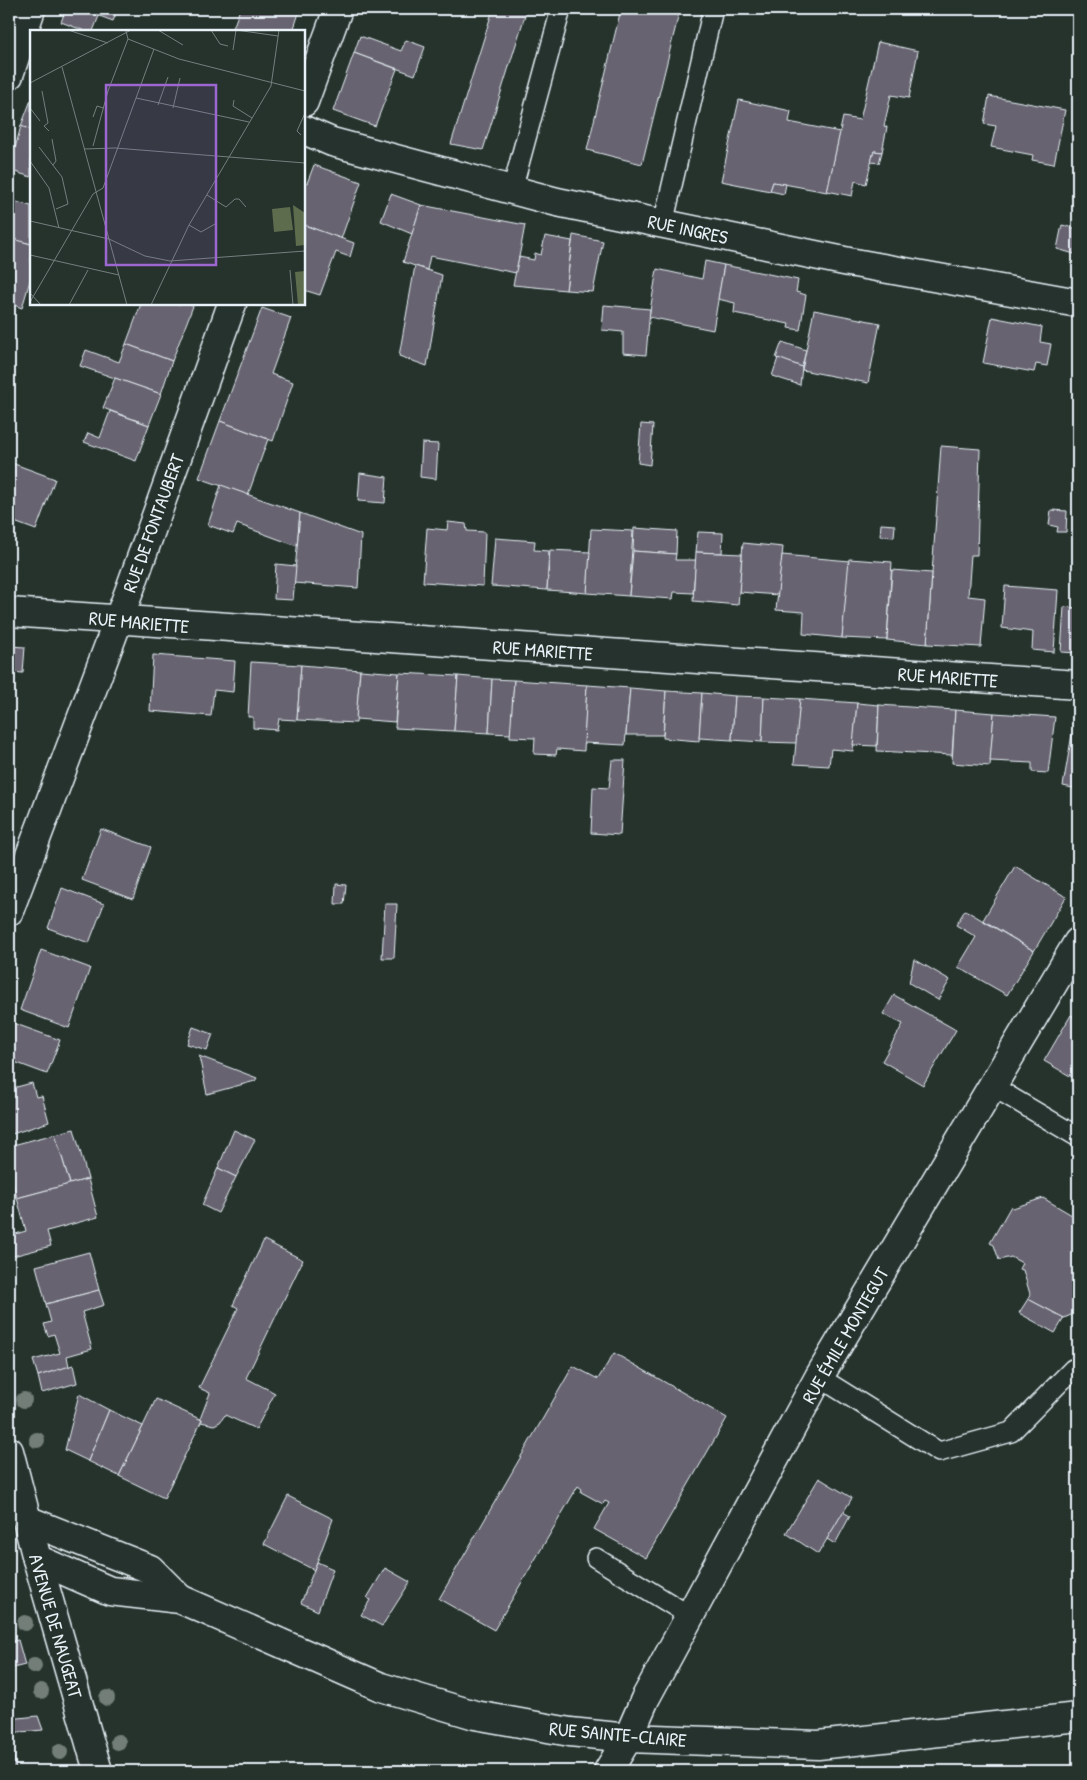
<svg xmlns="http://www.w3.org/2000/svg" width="1087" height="1780" font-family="'Patrick Hand',sans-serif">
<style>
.building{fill:#67646f;stroke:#e8f1f8}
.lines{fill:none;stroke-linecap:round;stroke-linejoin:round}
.lane-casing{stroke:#e8f1f8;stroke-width:22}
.street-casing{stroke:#e8f1f8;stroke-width:31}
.secondary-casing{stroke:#e8f1f8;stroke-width:31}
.lane{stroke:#26332d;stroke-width:19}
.street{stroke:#26332d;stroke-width:28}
.secondary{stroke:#26332d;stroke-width:28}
.tree{fill:#727e77}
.labels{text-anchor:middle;stroke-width:4;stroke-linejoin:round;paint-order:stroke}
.street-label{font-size:19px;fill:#e8f1f8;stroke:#26332d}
.inset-road{fill:none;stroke:#747f7e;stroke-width:1}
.view{fill:#9c67d0;fill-opacity:0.15;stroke:#9c67d0;stroke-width:2.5}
.inset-edge{fill:none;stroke:#e8f1f8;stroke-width:2.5}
</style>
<rect width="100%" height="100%" fill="#26332d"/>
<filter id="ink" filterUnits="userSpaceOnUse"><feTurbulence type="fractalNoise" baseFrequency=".02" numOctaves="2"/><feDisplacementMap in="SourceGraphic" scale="10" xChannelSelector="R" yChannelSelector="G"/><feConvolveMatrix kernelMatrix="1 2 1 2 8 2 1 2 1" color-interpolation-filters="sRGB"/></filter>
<g filter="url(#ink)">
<g class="building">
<polygon points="66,9 81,9 99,16 93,31 85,31 61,22"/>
<polygon points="81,9 118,9 113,21"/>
<polygon points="240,9 297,9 300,10 293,31 232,31"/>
<polygon points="493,9 527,9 483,150 451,144"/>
<polygon points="621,9 680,9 642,164 587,150"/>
<polygon points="360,36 401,51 406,40 425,47 415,75 354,53"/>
<polygon points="878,42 918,51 909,98 891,95 884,126 887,127 882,152 874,151 866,184 855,181 852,196 827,191 843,117 860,120"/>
<polygon points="354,53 397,69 375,126 333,111"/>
<polygon points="989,96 1065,110 1054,164 1032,160 1033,155 991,147 996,126 984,124"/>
<polygon points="31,100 31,130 21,126"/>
<polygon points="739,100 791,111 789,122 840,132 827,192 773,182 770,191 721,181"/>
<polygon points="21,126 31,130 31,177 9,170"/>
<polygon points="874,151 882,152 879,163 871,162"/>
<polygon points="314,165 361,182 341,239 304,225 304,191"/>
<polygon points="773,182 786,184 784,194 770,191"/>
<polygon points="391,194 421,205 412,234 381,221"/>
<polygon points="9,200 31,206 31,244 9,238"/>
<polygon points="421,205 525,225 516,273 430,256 427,270 403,262"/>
<polygon points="304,225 354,243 350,257 336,252 320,295 304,290"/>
<polygon points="1062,225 1078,229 1078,255 1057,249"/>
<polygon points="573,235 603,241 593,292 566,290"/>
<polygon points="545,236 572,241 566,290 513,285 519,257 534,260 535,253 541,255"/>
<polygon points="9,238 31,244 31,277 22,308 9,303"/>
<polygon points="705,261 724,265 713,330 649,317 657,269 702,279"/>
<polygon points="724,265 798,280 796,292 806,295 800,330 788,328 789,324 734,313 735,303 718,299"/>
<polygon points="415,266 442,275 427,366 399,356"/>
<polygon points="141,304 188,304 193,306 172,361 126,344"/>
<polygon points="604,305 650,309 646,355 623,353 623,332 602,330"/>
<polygon points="262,308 291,318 271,374 293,382 273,441 220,421"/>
<polygon points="814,310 880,323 868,383 802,370"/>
<polygon points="992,317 1042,327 1040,342 1051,344 1047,366 1036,364 1034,372 983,363"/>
<polygon points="782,342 806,350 802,367 776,358"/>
<polygon points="126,344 172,361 161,394 80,366 86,350 119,362"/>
<polygon points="778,358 802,367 800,385 772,376"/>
<polygon points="115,378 161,394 149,425 103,408"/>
<polygon points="110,411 149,425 136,461 84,442 88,433 100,438"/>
<polygon points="220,421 268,439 248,495 199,478"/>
<polygon points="641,424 653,425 650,465 638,463"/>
<polygon points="422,443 438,444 436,479 420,477"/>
<polygon points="941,446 980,449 977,555 971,555 968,596 985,598 981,647 927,644"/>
<polygon points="9,462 55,479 36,530 9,520"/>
<polygon points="360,473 387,477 385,503 358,501"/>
<polygon points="221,485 300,513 297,546 237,524 233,534 208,525"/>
<polygon points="1051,510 1067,511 1066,532 1057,532 1058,527 1049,525"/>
<polygon points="300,513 361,535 358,588 294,583"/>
<polygon points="448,522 466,524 467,531 485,532 483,586 423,582 427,528 447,530"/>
<polygon points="881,524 895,525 894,537 880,536"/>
<polygon points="634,528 677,531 676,554 633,551"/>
<polygon points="591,529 633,531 629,596 587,593"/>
<polygon points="698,532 723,533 722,553 696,552"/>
<polygon points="495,538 535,541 534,550 549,551 547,590 491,586"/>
<polygon points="743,543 783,547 778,595 739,592"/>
<polygon points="550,550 590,552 587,593 547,590"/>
<polygon points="633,551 676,554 675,560 696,560 693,593 674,592 673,599 629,596"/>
<polygon points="696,552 742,554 738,605 693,601"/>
<polygon points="782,555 850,561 842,638 803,634 804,612 776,610"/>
<polygon points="849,559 892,562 887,640 842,638"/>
<polygon points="276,564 296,566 293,600 274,599"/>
<polygon points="892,570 932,573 927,644 887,640"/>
<polygon points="1005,586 1058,590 1054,652 1032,650 1033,632 1002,628"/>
<polygon points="1064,607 1078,608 1078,653 1061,652"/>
<polygon points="9,646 25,647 23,673 9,672"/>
<polygon points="153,655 235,661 233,692 214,690 211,716 150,711"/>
<polygon points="251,662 301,665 297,720 279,719 277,730 253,728 253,717 248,717"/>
<polygon points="301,665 360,670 356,723 297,720"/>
<polygon points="360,670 399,673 395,722 356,719"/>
<polygon points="399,673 458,676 454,731 395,728"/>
<polygon points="458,676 492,679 489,733 454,731"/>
<polygon points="492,679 514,680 511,734 489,733"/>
<polygon points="514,680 587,685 584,751 557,749 556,755 534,754 535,738 510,737"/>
<polygon points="587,685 630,688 625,745 584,743"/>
<polygon points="630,688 666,691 663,735 626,735"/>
<polygon points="666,691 702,693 699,741 663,738"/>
<polygon points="702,693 735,696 732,740 699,738"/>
<polygon points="735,696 764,697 762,742 732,740"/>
<polygon points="764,697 800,699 797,743 762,742"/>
<polygon points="800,699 857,703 853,751 831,749 829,766 794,764"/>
<polygon points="857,703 879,705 877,746 853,745"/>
<polygon points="879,705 955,710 952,755 877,751"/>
<polygon points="955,710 994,713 990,766 952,763"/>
<polygon points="994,713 1055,717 1048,773 1032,772 1032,763 990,761"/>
<polygon points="1072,734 1078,735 1078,789 1063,786"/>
<polygon points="612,760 625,760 620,835 591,833 593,787 609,788"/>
<polygon points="101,829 151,847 133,899 82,880"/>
<polygon points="1015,866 1066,897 1034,951 983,920"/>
<polygon points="336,884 346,885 344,904 335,904"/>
<polygon points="62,888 104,904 89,943 48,928"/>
<polygon points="385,904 397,904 394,958 382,958"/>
<polygon points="965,910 1034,951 1007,995 958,967 976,937 956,925"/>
<polygon points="41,950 90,968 69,1028 20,1010"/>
<polygon points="914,959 950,980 938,1000 909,983"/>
<polygon points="894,995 956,1030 923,1085 882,1061 903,1024 883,1014"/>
<polygon points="1071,1015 1078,1019 1078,1063 1070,1076 1044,1061"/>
<polygon points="13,1023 60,1040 47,1074 9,1060 9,1034"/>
<polygon points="193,1027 213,1034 207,1050 187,1044"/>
<polygon points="199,1056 257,1078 255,1081 207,1094"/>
<polygon points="1078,1063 1078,1081 1070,1076"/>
<polygon points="32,1083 36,1097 42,1096 49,1122 9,1135 9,1089"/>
<polygon points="74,1129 88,1179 70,1184 55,1134"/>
<polygon points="234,1130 255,1140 236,1177 218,1168"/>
<polygon points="55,1134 70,1184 17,1198 9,1167 9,1146"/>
<polygon points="218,1168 236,1177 218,1213 202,1205"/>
<polygon points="88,1179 98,1217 47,1231 51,1246 9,1257 9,1236 26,1231 17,1198"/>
<polygon points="1043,1198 1077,1218 1075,1221 1078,1231 1078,1312 1064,1318 1028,1299 1030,1294 1023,1270 1019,1269 1022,1263 1011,1257 999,1260 994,1245 990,1243 1011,1206 1013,1208"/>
<polygon points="264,1240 303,1260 246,1378 275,1393 256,1429 225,1415 220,1422 214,1425 201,1422 202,1420 200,1419 210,1393 199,1388 238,1308 233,1305"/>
<polygon points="89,1252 99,1290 46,1304 36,1266"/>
<polygon points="99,1290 104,1305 82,1312 92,1349 67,1356 69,1367 38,1376 33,1360 60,1353 54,1334 48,1336 44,1324 51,1322 46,1304"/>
<polygon points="1028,1299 1064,1318 1055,1333 1019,1313"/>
<polygon points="614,1353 727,1418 646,1558 594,1529 609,1503 605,1501 603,1504 581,1492 582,1489 578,1486 494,1630 439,1599 573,1366 598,1379"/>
<polygon points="73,1365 77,1383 42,1393 38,1376"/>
<polygon points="79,1394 109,1410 88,1461 65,1450"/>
<polygon points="156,1399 202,1420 164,1498 119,1476"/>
<polygon points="109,1410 143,1426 119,1476 88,1461"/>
<polygon points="819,1478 852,1498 818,1554 786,1533"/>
<polygon points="288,1496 333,1519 314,1570 264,1544"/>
<polygon points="843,1512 850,1516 835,1544 827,1539"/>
<polygon points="317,1562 333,1569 318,1611 301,1603"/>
<polygon points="385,1568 410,1582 382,1626 361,1615 370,1600 367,1598"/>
<polygon points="18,1640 25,1665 9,1669 9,1642"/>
<polygon points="38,1716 43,1730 9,1733 9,1719"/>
<polygon points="9,1755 14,1755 16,1771 9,1771"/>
</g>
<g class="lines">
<g class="lane-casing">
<g id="lane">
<polyline points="512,190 561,9"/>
<polyline points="663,224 713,9"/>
<polyline points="992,1086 1078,1137"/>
<polyline points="819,1377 939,1452 1011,1432 1073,1369"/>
<polyline points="596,1558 690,1616"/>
</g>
</g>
<g class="street-casing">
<g id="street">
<polyline points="9,75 31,9"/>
<polyline points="304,102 338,9"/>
<polyline points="304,130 332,142 557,202 849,262 1078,303"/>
<polyline points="9,612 1078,685"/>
<polyline points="9,911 130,589 232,304"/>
<polyline points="608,1771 628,1738 645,1699 819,1377 1078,942"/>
</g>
</g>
<g class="secondary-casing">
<g id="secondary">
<polyline points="9,1451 37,1559 98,1771"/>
<polyline points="27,1520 150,1569 180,1599"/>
<polyline points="37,1559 110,1591 180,1599 381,1687 475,1715 570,1732 628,1738 818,1745 1078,1717"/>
</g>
</g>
<use href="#lane" class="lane"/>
<use href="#street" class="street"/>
<use href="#secondary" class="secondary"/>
</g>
<g class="tree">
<circle cx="24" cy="1400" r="8"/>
<circle cx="37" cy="1440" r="8"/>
<circle cx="25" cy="1623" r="8"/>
<circle cx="34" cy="1666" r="8"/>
<circle cx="41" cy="1691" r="8"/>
<circle cx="107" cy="1698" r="8"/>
<circle cx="118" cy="1742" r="8"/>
<circle cx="60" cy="1752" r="8"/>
</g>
</g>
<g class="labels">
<g class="street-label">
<text transform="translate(688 229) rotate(12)" y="7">RUE INGRES</text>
<text transform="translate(153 523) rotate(-70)" y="7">RUE DE FONTAUBERT</text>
<text transform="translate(139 622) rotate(5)" y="7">RUE MARIETTE</text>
<text transform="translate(543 650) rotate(4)" y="7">RUE MARIETTE</text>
<text transform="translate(948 677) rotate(4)" y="7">RUE MARIETTE</text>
<text transform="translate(845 1335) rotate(-60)" y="7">RUE ÉMILE MONTEGUT</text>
<text transform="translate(56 1626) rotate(74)" y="7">AVENUE DE NAUGEAT</text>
<text transform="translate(618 1734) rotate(5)" y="7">RUE SAINTE-CLAIRE</text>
</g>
</g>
<g transform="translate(30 30)">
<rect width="275" height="275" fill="#26332d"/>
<path d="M263,175l12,8v32l-9,1zM260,177l3,23 -19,2 -2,-23zM275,241v34h-7l-3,-33z" fill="#5e6c4e"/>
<path class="inset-road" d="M38,0l40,13M128,0l25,15M181,0l9,14 8,2M206,0l42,6M96,1l2,8 51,20 126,32M203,20l3,-20M32,37l65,238M0,53l101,-53M12,61l6,32 -4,3 5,5M106,68l113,24M204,70l-1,6 19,12M128,75l10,-28M0,78l10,13M143,78l7,-30M63,87l4,-11 6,2M271,105l-4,-4 8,-18M22,109l4,22 -3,4M63,116l15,-55 20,-52M9,117l23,30 6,27 -12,5M54,119l31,-1 190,15M0,131l19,27 10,40M177,165l19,12 9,-8h4l7,8M0,191l79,18 36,17 25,5 135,-10M159,195l12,7 14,-8M0,225l89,20M260,240l3,35M0,263l11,12M0,272l63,-108 10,-6 51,-139M39,275l19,-35M121,275l38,-80 82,-139 8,-56"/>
<path class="view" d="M76,55h110v180h-110z"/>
<rect width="275" height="275" class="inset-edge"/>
</g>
<rect width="1087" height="1780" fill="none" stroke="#26332d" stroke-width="30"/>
<rect x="15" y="15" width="1057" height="1750" fill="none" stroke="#e8f1f8" stroke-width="2" filter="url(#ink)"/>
</svg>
